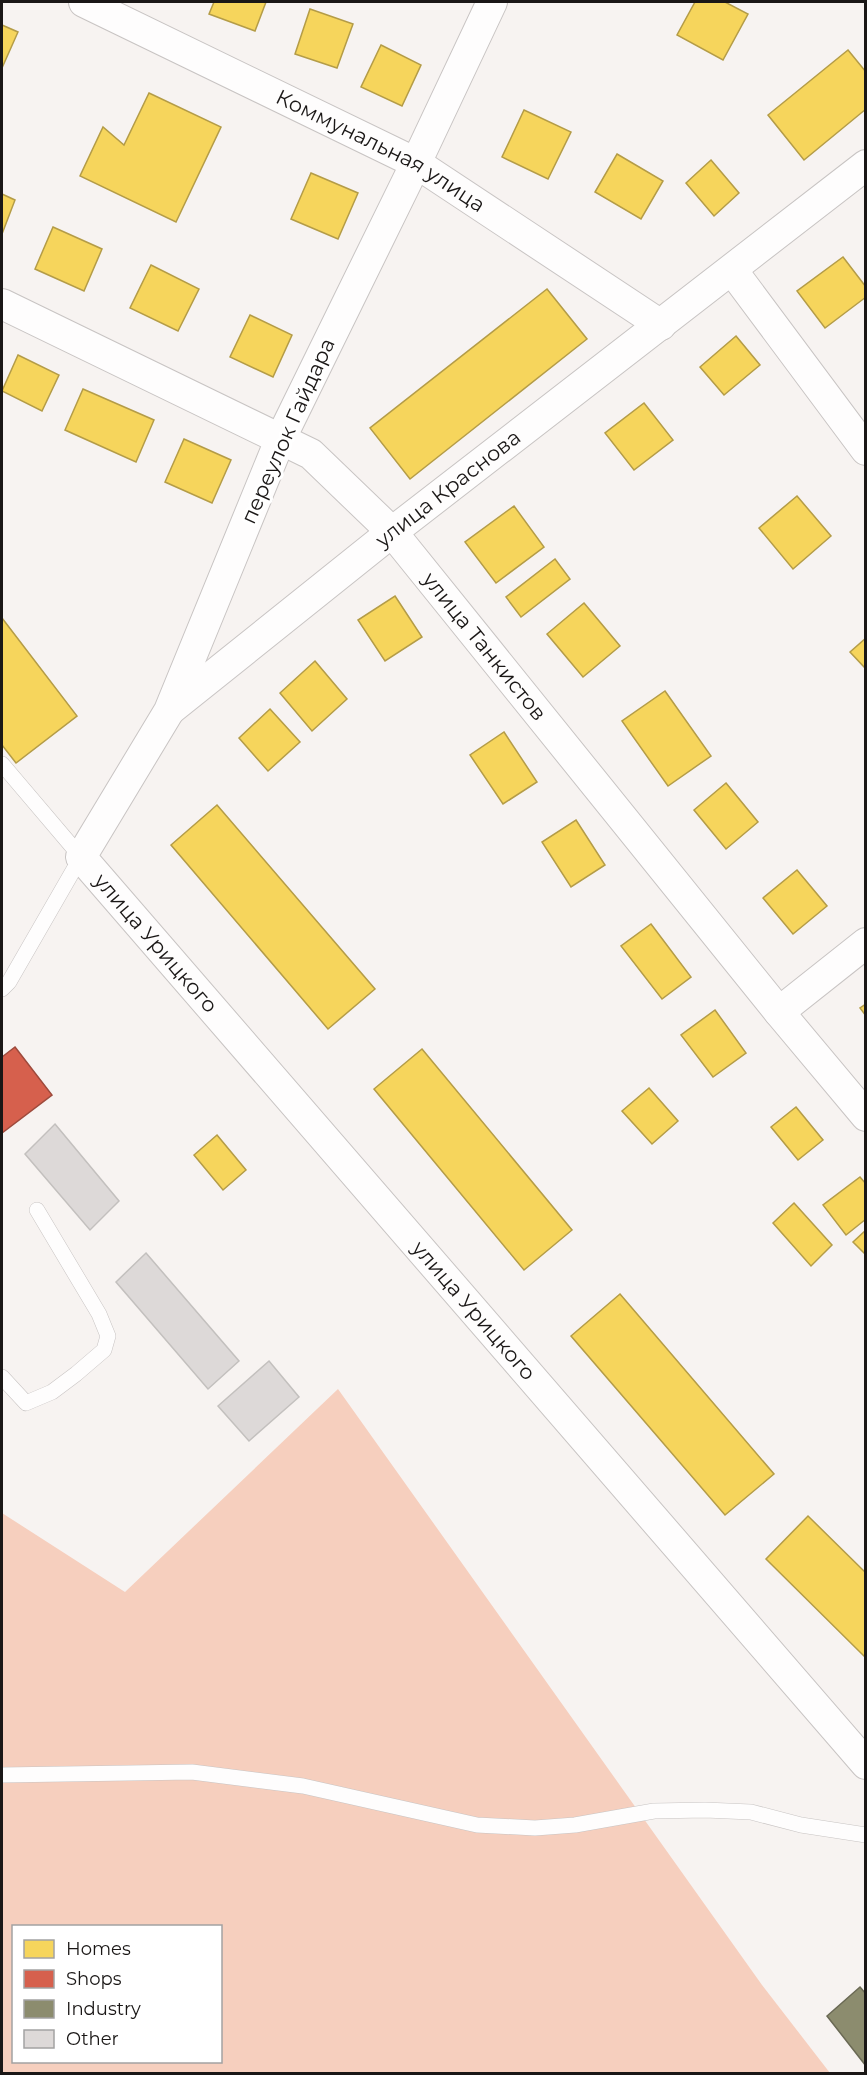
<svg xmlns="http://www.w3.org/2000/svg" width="867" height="2075" font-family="Montserrat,sans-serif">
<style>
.green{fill:#f6cfbe;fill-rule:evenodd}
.homes{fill:#f6d55c;stroke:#b49c47;stroke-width:1.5}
.shops{fill:#d6604d;stroke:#9e4a3c;stroke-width:1.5}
.industry{fill:#8c8c6e;stroke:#6a6954;stroke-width:1.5}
.building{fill:#ddd9d8;stroke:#c3c0be;stroke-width:1.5}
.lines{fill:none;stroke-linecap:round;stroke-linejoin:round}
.service-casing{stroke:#c8c4c3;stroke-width:16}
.minor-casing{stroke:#c8c4c3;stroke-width:32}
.service{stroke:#fefdfd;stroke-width:15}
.minor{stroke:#fefdfd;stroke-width:30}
.labels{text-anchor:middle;stroke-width:6;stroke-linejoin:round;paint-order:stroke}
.street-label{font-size:21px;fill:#1a1716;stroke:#fff}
</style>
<rect width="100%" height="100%" fill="#f7f3f1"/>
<path class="green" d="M338,1389l424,596 68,88h-828v-560l123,79zM14,1926h206v136h-206z"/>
<g class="homes">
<polygon points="214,2 266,2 255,31 209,14"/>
<polygon points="695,2 725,2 748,14 723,60 677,35"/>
<polygon points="310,9 353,24 337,68 295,54"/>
<polygon points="2,25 18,32 2,68"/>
<polygon points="381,45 421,65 402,106 361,87"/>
<polygon points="848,50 866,72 866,109 804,160 768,115"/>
<polygon points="149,93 221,127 176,222 80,176 103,127 124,145"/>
<polygon points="524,110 571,132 548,179 502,157"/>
<polygon points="617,154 663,181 641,219 595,192"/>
<polygon points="711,160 739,193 714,216 686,183"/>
<polygon points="311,173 358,193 338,239 291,219"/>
<polygon points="2,194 15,200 2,234"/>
<polygon points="53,227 102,249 84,291 35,269"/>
<polygon points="843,257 866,287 866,297 825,328 797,291"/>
<polygon points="151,265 199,289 178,331 130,308"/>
<polygon points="547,289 587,339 410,479 370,428"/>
<polygon points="250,315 292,335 273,377 230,357"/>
<polygon points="736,336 760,365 724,395 700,367"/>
<polygon points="18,355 59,375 42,411 2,391"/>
<polygon points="83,389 154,420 136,462 65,430"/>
<polygon points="644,403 673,440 634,470 605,433"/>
<polygon points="184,439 231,460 212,503 165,482"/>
<polygon points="797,496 831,536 793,569 759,528"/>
<polygon points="514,506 544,547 496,583 465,542"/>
<polygon points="555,559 570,579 521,617 506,597"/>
<polygon points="395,596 422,637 385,661 358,620"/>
<polygon points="584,603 620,646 583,677 547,634"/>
<polygon points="2,618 77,716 16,763 2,745"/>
<polygon points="866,638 866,669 850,652"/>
<polygon points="315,661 347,699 312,731 280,693"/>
<polygon points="665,691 711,756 668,786 622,721"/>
<polygon points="270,709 300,742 268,771 239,738"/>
<polygon points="504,732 537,782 503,804 470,755"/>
<polygon points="726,783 758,822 726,849 694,810"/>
<polygon points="217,805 375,989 328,1029 171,845"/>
<polygon points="576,820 605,865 571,887 542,842"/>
<polygon points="797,870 827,906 793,934 763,898"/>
<polygon points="651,924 691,977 662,999 621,946"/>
<polygon points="866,1004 866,1016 860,1008"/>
<polygon points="715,1010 746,1053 713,1077 681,1035"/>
<polygon points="422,1049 572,1230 524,1270 374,1089"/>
<polygon points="649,1088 678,1121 652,1144 622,1111"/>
<polygon points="796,1107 823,1140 798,1160 771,1127"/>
<polygon points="217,1135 246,1170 223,1190 194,1155"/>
<polygon points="860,1177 866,1184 866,1219 846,1235 823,1205"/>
<polygon points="794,1203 832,1245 811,1266 773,1223"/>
<polygon points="866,1230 866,1255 853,1242"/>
<polygon points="620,1294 774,1474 725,1515 571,1336"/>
<polygon points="808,1516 866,1573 866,1658 766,1559"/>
</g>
<polygon class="shops" points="15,1047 52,1095 2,1133 2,1057"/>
<polygon class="industry" points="860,1987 866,1994 866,2066 827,2016"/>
<g class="building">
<polygon points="55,1124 119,1201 90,1230 25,1154"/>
<polygon points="146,1253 239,1361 208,1389 116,1282"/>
<polygon points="269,1361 299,1397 249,1441 218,1406"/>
</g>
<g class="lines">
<g class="service-casing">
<g id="service">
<polyline points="2,764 81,857 9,982 2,989"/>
<polyline points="2,1377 26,1403 52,1392 76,1374 104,1350 108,1336 99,1314 37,1210"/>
<polyline points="2,1775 192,1772 303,1786 477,1825 535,1828 575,1825 654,1811 705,1810 751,1812 801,1825 866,1835"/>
</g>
</g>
<g class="minor-casing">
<g id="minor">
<path id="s1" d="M84,2l332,161 245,162"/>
<path id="s2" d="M492,2l-76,161 -136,277 -111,271 -88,146 785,907"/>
<polyline points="732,270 866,450"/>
<path id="s3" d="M2,304l309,150 81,78 387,480 87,104"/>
<path id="s4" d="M171,709l221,-177 474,-367"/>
<polyline points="779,1012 866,943"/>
</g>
</g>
<use href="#service" class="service"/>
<use href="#minor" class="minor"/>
</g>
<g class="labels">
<g class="street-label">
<text dy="7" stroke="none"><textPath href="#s1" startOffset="332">Коммунальная улица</textPath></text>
<text transform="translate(288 431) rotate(-66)" y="7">переулок Гайдара</text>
<text dy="7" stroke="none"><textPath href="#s4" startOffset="354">улица Краснова</textPath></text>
<text dy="7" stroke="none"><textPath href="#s3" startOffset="603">улица Танкистов</textPath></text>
<text dy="7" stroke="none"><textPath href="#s2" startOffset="1064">улица Урицкого</textPath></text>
<text dy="7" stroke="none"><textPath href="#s2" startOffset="1550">улица Урицкого</textPath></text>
</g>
</g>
<rect width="867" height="2075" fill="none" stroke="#1a1716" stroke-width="6"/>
<rect x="12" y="1925" width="210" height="138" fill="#ffffff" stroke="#a3a2a2" stroke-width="1.5"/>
<rect x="24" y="1940" width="30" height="18" fill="#f6d55c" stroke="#a3a2a2" stroke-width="1.5"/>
<text x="66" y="1955" font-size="18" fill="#1a1716">Homes</text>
<rect x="24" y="1970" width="30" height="18" fill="#d6604d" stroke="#a3a2a2" stroke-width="1.5"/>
<text x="66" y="1985" font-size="18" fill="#1a1716">Shops</text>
<rect x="24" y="2000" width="30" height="18" fill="#8c8c6e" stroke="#a3a2a2" stroke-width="1.5"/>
<text x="66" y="2015" font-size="18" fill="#1a1716">Industry</text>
<rect x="24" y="2030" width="30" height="18" fill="#ddd9d8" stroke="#a3a2a2" stroke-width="1.5"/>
<text x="66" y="2045" font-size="18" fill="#1a1716">Other</text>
</svg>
